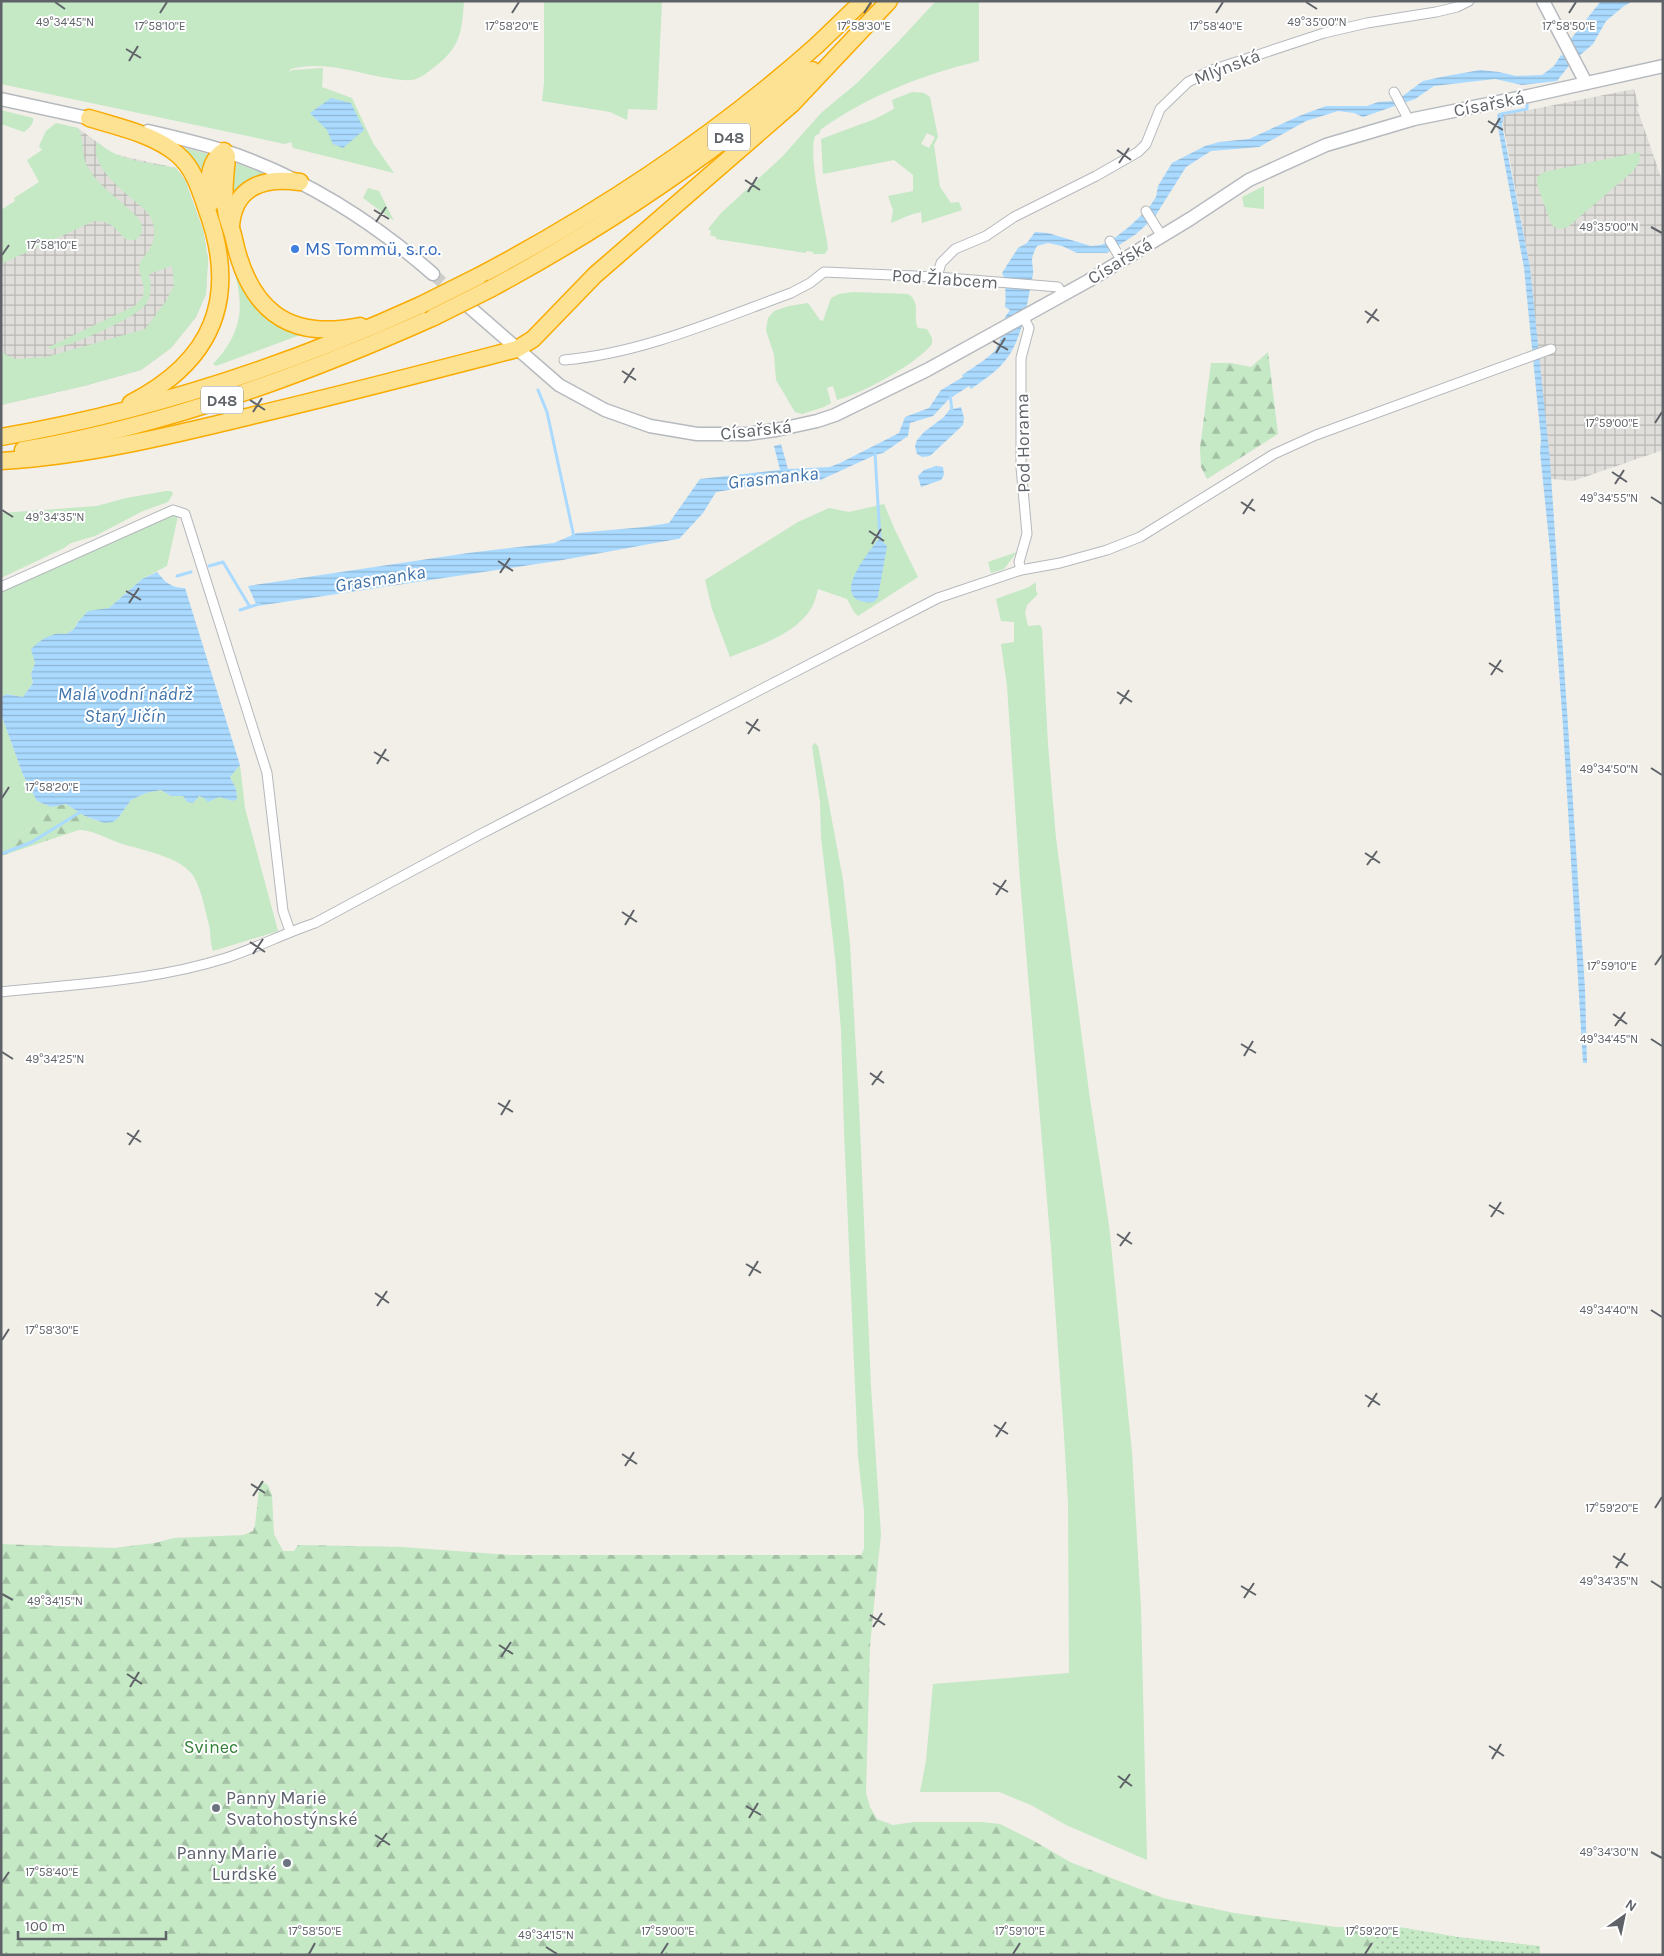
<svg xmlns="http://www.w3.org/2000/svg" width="1664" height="1956" font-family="Karla,sans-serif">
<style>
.industrial{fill:url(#industrial-grid)}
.grass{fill:#c5e8c5;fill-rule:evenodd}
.forest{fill:url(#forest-firs)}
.park{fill:url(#park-dots)}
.water{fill:url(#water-rules)}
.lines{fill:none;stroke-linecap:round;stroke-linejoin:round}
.stream{stroke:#aadaff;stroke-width:3}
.secondary-tunnel{stroke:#ccccc8;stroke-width:12;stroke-dasharray:12 6;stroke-linecap:butt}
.street-casing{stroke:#b5b8bc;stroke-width:11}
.secondary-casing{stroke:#b6babf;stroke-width:15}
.highway-casing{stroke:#f9ab00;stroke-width:19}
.street{stroke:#fff;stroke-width:9}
.secondary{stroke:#fff;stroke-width:12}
.highway{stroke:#fde293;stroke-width:16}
.highway-bridge-casing{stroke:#f9ab00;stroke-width:19;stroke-linecap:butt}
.highway-bridge{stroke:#fde293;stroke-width:16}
.ticks{fill:none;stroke:#5f6368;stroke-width:2}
.shop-dot{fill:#3f7fe0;stroke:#fff;stroke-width:2}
.worship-dot{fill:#6b7280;stroke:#fff;stroke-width:2}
.labels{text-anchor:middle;stroke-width:4;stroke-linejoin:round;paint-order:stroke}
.shield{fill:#fff;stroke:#8f9295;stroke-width:1}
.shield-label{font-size:16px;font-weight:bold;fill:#5f6368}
.street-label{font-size:18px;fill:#5f6368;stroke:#fff}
.shop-label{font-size:18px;fill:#366cbe;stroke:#fff;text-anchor:start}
.park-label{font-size:18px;fill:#348238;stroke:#fff}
.worship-label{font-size:18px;fill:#5b616d;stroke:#fff;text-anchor:start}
.water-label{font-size:19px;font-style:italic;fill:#4174aa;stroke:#fff}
.ticks-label{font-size:12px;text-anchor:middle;fill:#5f6368;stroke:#fff;stroke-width:4;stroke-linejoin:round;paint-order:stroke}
</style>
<defs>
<pattern id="industrial-grid" width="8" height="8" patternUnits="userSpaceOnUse" patternTransform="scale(1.25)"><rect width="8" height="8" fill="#e0deda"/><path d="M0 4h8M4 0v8" fill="none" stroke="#b9b8b5"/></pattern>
<pattern id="forest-firs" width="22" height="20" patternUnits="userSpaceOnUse" patternTransform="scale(1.25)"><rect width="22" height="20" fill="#c5e8c5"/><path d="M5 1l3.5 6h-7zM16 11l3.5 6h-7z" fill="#a3c0a4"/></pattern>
<pattern id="park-dots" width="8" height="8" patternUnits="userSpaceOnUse" patternTransform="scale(1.25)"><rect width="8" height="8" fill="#c5e8c5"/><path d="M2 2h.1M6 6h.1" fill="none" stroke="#a3c0a4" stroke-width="1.8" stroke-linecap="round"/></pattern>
<pattern id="water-rules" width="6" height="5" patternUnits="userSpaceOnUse" patternTransform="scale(1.25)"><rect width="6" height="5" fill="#aadaff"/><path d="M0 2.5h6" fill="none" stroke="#8eb4d2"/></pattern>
</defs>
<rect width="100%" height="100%" fill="#f1efe8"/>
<g class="industrial">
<polygon points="1634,89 1639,107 1637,108 1663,183 1663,450 1573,481 1551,479 1530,267 1502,119 1504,115"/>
<polygon points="67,126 78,128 113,154 176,168 185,180 203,230 208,259 206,294 196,317 171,348 141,370 84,386 1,405 1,238 60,195"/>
</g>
<g class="grass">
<path d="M1,1h463c-2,29 -3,45 -27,64 -7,5 -17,15 -26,15 -9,1 -21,-2 -30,-3 -30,-6 -60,-16 -90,-8l-2,3 4,-2 30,-2 -1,19 30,11 21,45 21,30 -101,-25 -2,-6 -6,2 -284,-60z"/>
<polygon points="544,1 662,1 657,110 628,109 627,120 610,112 542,101 544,82"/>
<path d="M936,1h43v60c-57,14 -110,34 -159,69v3l-5,3c-7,20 8,82 12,105l1,8 -3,5h-12v-2l-7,-1v2l-90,-14v-2l-6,-2 1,-4 -3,-2 13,-16 61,-56 39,-44 36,-30 40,-40z"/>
<path d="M912,92l12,1 6,4 8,40 -4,8 6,42 11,16 8,-1 3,8 -40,13 -1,-11c-11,2 -20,7 -30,11l2,-13 -5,-14 25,-5v-16l-19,-15 -71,14 -2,-35 54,-20 19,-10 -2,-9zM927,133l8,4 -6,11 -8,-4z"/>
<path d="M1,110l32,8c1,6 -4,10 -9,14l-23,-8z"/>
<path d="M56,123l22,5c7,12 3,26 9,38 12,22 36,35 52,53 4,8 5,14 -2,20 -19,7 -16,-20 -43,-18l-93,43v-54l14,-9 -1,-3 25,-16 -12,-22 15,-10 -3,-4 7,-15z"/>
<path d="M97,142c21,19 52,21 79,26l9,12 18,50 5,29 -2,35 -10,23 -25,31 -30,22 -57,16 -83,19v-55l5,5 10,4 30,-2 99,-28 21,-28 8,-16 -2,-19 -23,8c2,11 3,21 -3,30 -9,14 -81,45 -97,45v-2l85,-41c18,-13 6,-23 5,-40 2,-8 8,-12 11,-18 7,-12 5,-26 -3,-36 -17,-17 -59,-43 -50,-70z"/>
<polygon points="177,146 212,155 206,179"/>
<path d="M1640,152l-1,11 -7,9 -63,54c-8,4 -12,4 -18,-2l-14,-40v-7l7,-5z"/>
<polygon points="233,162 263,173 237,190 231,197"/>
<polygon points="1264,186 1264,209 1244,207 1242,197"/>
<polygon points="368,188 379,191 394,221 363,198"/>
<path d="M214,197l32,92 65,42 -95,35 -3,-2c56,-58 8,-103 1,-167z"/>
<path d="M853,292l55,2c14,9 4,22 10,34l9,1 5,9v6c-17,21 -69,49 -95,56l-4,-14 -6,2 4,15 -7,4 -22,7 -7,-2 -19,-32 -2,-25 -8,-25 2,-12 6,-7 15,-5 19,-3 12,17 3,1 8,-23 8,-4z"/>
<polygon points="166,491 171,491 173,494 168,502 143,511 95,536 71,543 64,548 1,578 1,513 97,506 126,498"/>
<path d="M884,504l11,26 23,47 -60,39 -4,-4 -7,-13 -29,-10c-2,6 -3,13 -6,18 -16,28 -55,39 -82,50l-18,-48 -7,-29 93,-58 31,-14 20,4z"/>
<polygon points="172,514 178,516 167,566 142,579 109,608 95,611 78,621 74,629 66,634 35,663 31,674 33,683 23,697 6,694 1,698 1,592"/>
<polygon points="1017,552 1004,569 991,573 988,562"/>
<polygon points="1036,582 1036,591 1038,594 1027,605 1025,613 1028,626 1040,625 1042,629 1048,745 1056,838 1089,1092 1109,1225 1132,1452 1141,1608 1147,1860 1066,1825 1031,1805 999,1792 920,1792 926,1761 933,1684 1069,1673 1068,1503 1064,1436 1051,1248 1020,880 1007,686 1001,644 1014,642 1014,622 1001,621 996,599 1029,587"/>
<polygon points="1,714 23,775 37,801 51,807 38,823 1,847"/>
<polygon points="815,743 818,746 820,756 843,880 850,944 859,1105 871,1386 881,1535 878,1563 861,1555 864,1549 864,1511 858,1456 844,1131 841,1030 835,957 821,837 820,802 812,746"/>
<path d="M240,765l5,43 33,123 -65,20c-3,-8 -2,-17 -4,-26 -4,-15 -7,-34 -15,-48 -11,-19 -48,-26 -68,-32 -16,-4 -31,-15 -47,-15l6,-14 19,7 14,-5 13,-18 15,-7 15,-3 10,6h12l4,6 6,1 5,-7c14,5 26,-1 38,-7l-6,-12z"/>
</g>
<g class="forest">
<polygon points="1268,352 1278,434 1207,479 1201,467 1200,448 1211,363 1231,363 1251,367"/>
<polygon points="66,804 85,816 79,830 1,856 1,847 38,823 51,807"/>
<polygon points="260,1481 268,1485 272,1495 274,1534 283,1551 294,1551 298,1545 402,1547 511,1555 861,1555 878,1563 870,1646 866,1793 870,1807 877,1819 893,1825 914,1822 982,1822 1000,1824 1034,1841 1070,1862 1163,1898 1234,1913 1336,1927 1373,1927 1372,1955 1,1955 1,1544 114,1548 155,1543 174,1538 243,1535 253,1531 255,1525"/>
</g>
<polygon class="park" points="1373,1927 1399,1927 1458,1937 1540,1946 1540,1955 1372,1955"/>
<g class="water">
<path d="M1601,1h32l-9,5 -18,15 -13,23 -22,19 -14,18 -35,4 -27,-6 -61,7 -19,13 -52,18 -9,-4 -16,-2 -32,10 -47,26 -48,4 -25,16 -32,51 -18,16 -29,19h-30l-15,-7 -14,-3 -11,3c-10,18 -1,18 -5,33 -5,25 -10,63 -28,83 -9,11 -22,19 -33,27l-2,-3 -20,13 -16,17 -23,7 -2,13 -25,17 -8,2 -59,27 -57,3 -43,7 -13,21 -24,26h-2l-120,22 -300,45 -9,-20 220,-33 86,-10 23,-10 67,-6 25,-4 31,-44 80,-9 -6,-24 7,-2 7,25 42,-2 10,-4 59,-30 6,-16 24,-9 12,-18 22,-13 -1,-2 21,-14 12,-10 7,-15 3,-19 5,-7 -5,-3c1,-9 1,-28 -3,-34l16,-25 9,-5 8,-11 13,1 43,13 10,-1 11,-5 18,-14 18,-17 8,-12 2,-11 14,-23 33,-17 14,-4 30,-3 50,-23 27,-10h41l11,-4 18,-1 27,-20 18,-4 39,-7 19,2 17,4 26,-1 12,-9 7,-11 6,2 3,-17z"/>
<polygon points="331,98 351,103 364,130 343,148 333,144 327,130 310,113"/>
<polygon points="1498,113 1504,115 1502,125 1530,267 1550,461 1568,725 1585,989 1587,1063 1583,1063 1563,726 1550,550 1540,452 1541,439 1524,268 1497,122"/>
<polygon points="961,407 964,418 963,425 930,456 922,457 917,454 915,446 917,440 924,432 944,417 949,410"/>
<polygon points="936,466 943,467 944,475 941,480 921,487 918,476 924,470"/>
<path d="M880,539l7,7 -9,51 -4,5c-6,1 -11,0 -16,-2 -20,-11 10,-46 18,-58z"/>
<path d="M157,572c8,10 14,16 28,16l55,177 -10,12 6,12 1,10 -4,2 -14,-4 -11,5 -4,-4 -5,-2 -6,7 -6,-1 -4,-6h-12l-10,-6 -15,3 -15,7 -13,18 -5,4 -9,1 -19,-7 -19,-12 -15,3 -14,-6 -14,-26 -22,-61v-16l5,-4 17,3 10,-14 -2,-9 4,-11 -4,-14c9,-9 22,-18 35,-15l8,-5 4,-7 10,-11 21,-3 33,-29z"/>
</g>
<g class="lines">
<g class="stream">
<polyline points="1500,117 1501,114 1527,109 1527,99"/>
<polyline points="538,390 547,412 574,537"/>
<polyline points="950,394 952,411"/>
<polyline points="875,453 880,539"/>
<polyline points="209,566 223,562 250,607"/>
<polyline points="177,576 191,572"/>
<polyline points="240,610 259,604"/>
<polyline points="1,854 32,842 82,811"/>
</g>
<polyline class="secondary-tunnel" points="433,274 455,294"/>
<g class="street-casing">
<g id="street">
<polyline points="1394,92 1409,120"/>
<polyline points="1146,211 1161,235"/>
<polyline points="1110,241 1122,261"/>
<polyline points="937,277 941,263 955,249 986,236 1014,217 1096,176 1138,152 1146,144 1160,109 1188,82 1212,70 1324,33 1367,23 1436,12 1457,7 1469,1"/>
<path d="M564,360c79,-7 153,-40 227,-67l19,-10 14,-11 113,5 121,10 5,7"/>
<polyline points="1021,570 1019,562 1027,534 1021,467 1021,358 1029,328 1023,316"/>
<polyline points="1,587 173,510 185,514 267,773 283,911 290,931"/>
<path d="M1,992c75,-8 153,-11 225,-34 30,-10 59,-25 89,-35l164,-88 459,-237 83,-28 39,-7 47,-13 33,-13 134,-83 42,-19 235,-86"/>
</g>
</g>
<g class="secondary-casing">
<g id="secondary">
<polyline points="1543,1 1586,83"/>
<polyline points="1,99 97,120"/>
<path d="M148,131c26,6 52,12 77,20 78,26 146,69 208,123"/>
<polyline points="459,298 559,385 605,410 650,426 697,434 747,434 776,430 817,421 835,415 927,370 1088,281 1190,219 1249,180 1326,145 1414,119 1533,95 1663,66"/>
</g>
</g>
<g class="highway-casing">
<g id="highway">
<path d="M89,118c29,9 64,16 88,36 17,14 23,36 30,56 32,88 6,151 -76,193"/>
<path d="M210,204c-2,-18 -3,-42 14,-53l3,5c-1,18 -5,36 -1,54 1,10 6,19 8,29 15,70 53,102 126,87"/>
<path d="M231,226c3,-41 35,-49 69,-44"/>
<path d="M479,276c121,-64 235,-139 337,-230 16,-15 31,-30 47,-45"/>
<path d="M492,288c115,-62 221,-134 320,-218"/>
<path d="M1,437c146,-25 286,-71 420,-132"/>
<path d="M23,450c143,-25 279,-74 411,-133"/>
<path d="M1,461c85,-5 168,-25 250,-45 89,-21 177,-44 266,-67l16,-10 62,-64 197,-171 97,-103"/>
</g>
</g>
<use href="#street" class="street"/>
<use href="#secondary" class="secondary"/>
<use href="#highway" class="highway"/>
<g class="highway-bridge-casing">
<g id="highway-bridge">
<polyline points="421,305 479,276"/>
<polyline points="434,317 492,288"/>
</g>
</g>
<use href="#highway-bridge" class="highway-bridge"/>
</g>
<path class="ticks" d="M55,2l10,7M1306,2l11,7M160,13l7,-11M512,13l7,-11M864,13l7,-11M1216,13l7,-11M1569,13l7,-11M126,49l15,9M129,61l9,-15M1488,121l15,9M1491,133l9,-15M1117,150l14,10M1119,163l10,-15M745,180l15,10M748,192l9,-15M374,210l15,9M376,222l10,-15M1651,227l11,6M2,255l7,-10M1365,311l14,10M1367,323l10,-14M993,341l15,9M996,353l9,-15M622,371l14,9M624,383l10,-15M250,400l15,10M253,412l9,-14M1655,423l7,-11M1612,472l15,10M1615,484l9,-14M1651,497l11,7M1241,502l14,9M2,510l11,7M1243,514l10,-15M869,531l15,10M872,544l9,-15M498,561l15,10M500,573l10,-15M126,591l15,9M129,603l10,-15M1489,663l14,9M1491,675l10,-15M1117,692l15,10M1120,704l9,-14M746,722l14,9M748,734l10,-15M374,752l15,9M377,764l9,-15M1651,768l11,7M2,798l7,-11M1365,853l15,10M1367,865l10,-14M993,883l15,9M996,895l10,-15M622,912l15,10M625,925l9,-15M250,942l15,10M253,954l10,-15M1655,965l7,-10M1613,1014l14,10M1615,1026l10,-14M1651,1039l11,7M1241,1044l15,9M2,1052l11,7M1244,1056l9,-15M870,1073l14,10M872,1085l10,-14M498,1103l15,9M501,1115l9,-15M127,1133l14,9M129,1145l10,-15M1489,1205l15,9M1491,1217l10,-15M1117,1234l15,10M1120,1246l10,-14M746,1264l15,9M749,1276l9,-15M375,1293l14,10M377,1306l10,-15M1651,1310l11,7M2,1340l7,-11M1365,1395l15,10M1368,1407l9,-14M994,1425l14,9M996,1437l10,-15M622,1454l15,10M625,1466l9,-14M251,1484l14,9M253,1496l10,-15M1655,1508l7,-11M1613,1556l15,10M1616,1568l9,-15M1651,1581l11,7M1241,1586l15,9M2,1594l11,6M1244,1598l10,-15M870,1615l15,10M873,1627l9,-14M499,1645l14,9M501,1657l10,-15M127,1674l15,10M130,1687l9,-15M1489,1746l15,10M1492,1759l9,-15M1118,1776l14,10M1120,1788l10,-14M746,1806l15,9M749,1818l9,-15M375,1835l15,10M377,1847l10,-14M1651,1852l11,6M2,1882l7,-10M546,1947l11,7M309,1954l6,-11M661,1954l7,-11M1013,1954l7,-11M1365,1954l7,-11"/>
<circle class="shop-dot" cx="295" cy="249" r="5"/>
<g class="worship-dot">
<circle cx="216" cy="1808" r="5"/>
<circle cx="287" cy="1863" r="5"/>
</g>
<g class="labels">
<g class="shield">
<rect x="708" y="123.5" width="42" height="27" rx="4"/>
<rect x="201" y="386.5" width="42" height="27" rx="4"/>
</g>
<g class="shield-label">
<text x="729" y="143">D48</text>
<text x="222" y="406">D48</text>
</g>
<g class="street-label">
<text transform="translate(1227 67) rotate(-21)" y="6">Mlýnská</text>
<text transform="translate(1489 104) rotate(-11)" y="6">Císařská</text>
<text transform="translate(1120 261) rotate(-31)" y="6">Císařská</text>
<text transform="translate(945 279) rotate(4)" y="6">Pod Žlabcem</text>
<text transform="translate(756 430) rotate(-6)" y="6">Císařská</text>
<text transform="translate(1023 443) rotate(-91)" y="6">Pod Horama</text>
</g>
<g class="shop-label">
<text x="305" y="255">MS Tommü, s.r.o.</text>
</g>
<g class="park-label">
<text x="211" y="1753">Svinec</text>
</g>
<g class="worship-label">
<text x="226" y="1804">Panny Marie<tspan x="226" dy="21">Svatohostýnské</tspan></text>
<text x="277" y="1859" text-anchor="end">Panny Marie<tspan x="277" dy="21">Lurdské</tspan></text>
</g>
<g class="water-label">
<text transform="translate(773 477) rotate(-6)" y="7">Grasmanka</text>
<text transform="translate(380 578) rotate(-9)" y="7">Grasmanka</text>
<text x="125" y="700">Malá vodní nádrž<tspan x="125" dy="22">Starý Jičín</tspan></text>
</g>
</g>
<g class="ticks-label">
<text x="65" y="26">49°34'45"N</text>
<text x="1317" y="26">49°35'00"N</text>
<text x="160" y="30">17°58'10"E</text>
<text x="512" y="30">17°58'20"E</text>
<text x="1216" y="30">17°58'40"E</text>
<text x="864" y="30">17°58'30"E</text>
<text x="1569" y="30">17°58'50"E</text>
<text x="1609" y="231">49°35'00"N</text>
<text x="52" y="249">17°58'10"E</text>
<text x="1612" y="427">17°59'00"E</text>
<text x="1609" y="502">49°34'55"N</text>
<text x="55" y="521">49°34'35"N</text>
<text x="1609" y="773">49°34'50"N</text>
<text x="52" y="791">17°58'20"E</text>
<text x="1612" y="970">17°59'10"E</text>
<text x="1609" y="1043">49°34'45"N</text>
<text x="55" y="1063">49°34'25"N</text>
<text x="1609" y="1314">49°34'40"N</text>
<text x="52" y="1334">17°58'30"E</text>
<text x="1612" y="1512">17°59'20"E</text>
<text x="1609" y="1585">49°34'35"N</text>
<text x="55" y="1605">49°34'15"N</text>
<text x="1609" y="1856">49°34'30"N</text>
<text x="52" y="1876">17°58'40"E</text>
<text x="315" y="1935">17°58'50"E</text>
<text x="668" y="1935">17°59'00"E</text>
<text x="1020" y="1935">17°59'10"E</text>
<text x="1372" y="1935">17°59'20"E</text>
<text x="546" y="1939">49°34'15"N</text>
</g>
<rect width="1664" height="1956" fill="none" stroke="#5f6368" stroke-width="5"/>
<g transform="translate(1624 1916) rotate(33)" stroke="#ffffff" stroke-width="4" paint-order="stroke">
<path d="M0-4L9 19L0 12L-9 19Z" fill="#5f6368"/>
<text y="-8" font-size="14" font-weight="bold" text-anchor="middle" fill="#5f6368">N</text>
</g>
<path d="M18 1931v8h148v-8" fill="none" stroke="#5f6368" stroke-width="2.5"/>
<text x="25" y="1931" font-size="15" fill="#5f6368" stroke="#ffffff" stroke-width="4" paint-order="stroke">100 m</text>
</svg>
